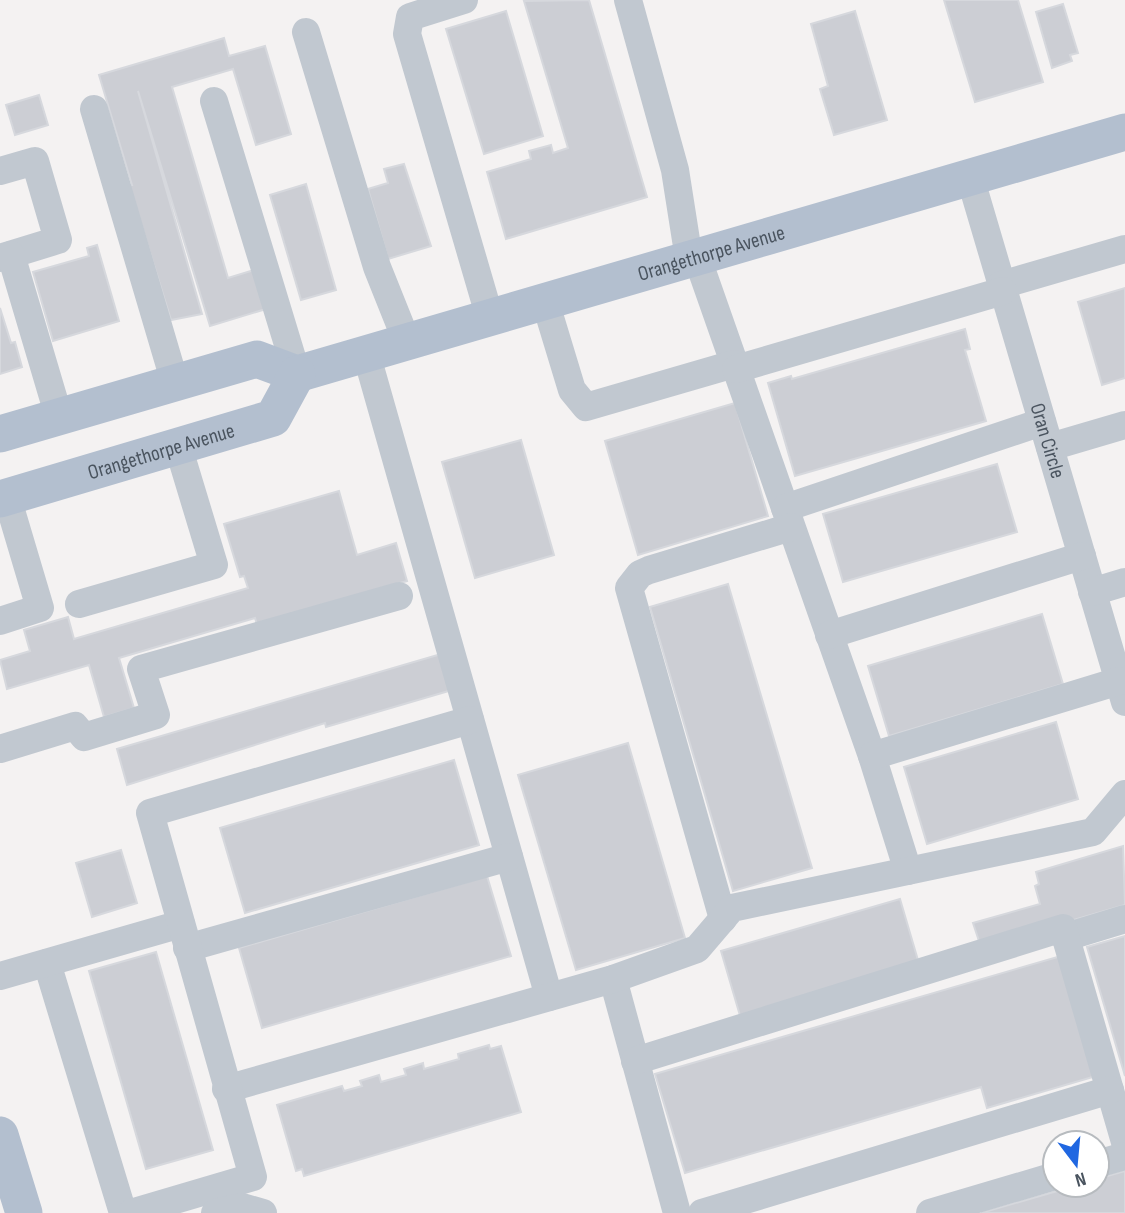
<svg xmlns="http://www.w3.org/2000/svg" width="1125" height="1213" font-family="'Sofia Sans Condensed',sans-serif">
<style>
.building{fill:#ccced4;stroke:#d6d8dd;stroke-width:2}
.lines{fill:none;stroke-linecap:round;stroke-linejoin:round}
.minor{stroke:#c1c8d0;stroke-width:28}
.major{stroke:#b3bfcf;stroke-width:37}
.labels{text-anchor:middle;stroke-width:5;stroke-linejoin:round;paint-order:stroke}
.street-label{font-size:21px;fill:#4a545f;stroke:#fff}
</style>
<rect width="100%" height="100%" fill="#f4f2f2"/>
<g class="building">
<polygon points="589,0 647,197 506,239 487,172 531,159 529,151 551,145 553,153 568,148 524,1"/>
<polygon points="944,0 1018,0 1043,82 975,102"/>
<polygon points="1063,4 1078,53 1070,55 1072,61 1052,68 1036,12"/>
<polygon points="506,11 543,136 484,154 446,29"/>
<polygon points="855,11 887,120 834,135 820,89 828,86 811,24"/>
<polygon points="224,38 229,56 265,46 291,134 256,145 233,69 172,87 228,278 254,270 266,309 210,326 138,91 202,314 171,320 129,185 132,185 99,75"/>
<polygon points="39,95 48,125 15,135 6,105"/>
<polygon points="404,164 431,246 388,259 368,189 388,183 384,169"/>
<polygon points="306,184 336,290 301,300 270,195"/>
<polygon points="97,245 119,321 53,341 33,272 89,256 87,248"/>
<polygon points="1125,288 1125,378 1102,385 1078,302"/>
<polygon points="0,308 11,343 15,342 22,367 0,374"/>
<polygon points="965,329 970,349 965,350 986,421 795,476 768,383 791,376 792,379"/>
<polygon points="735,403 768,516 638,555 605,441"/>
<polygon points="521,440 554,555 475,578 442,462"/>
<polygon points="997,464 1017,532 843,582 823,514"/>
<polygon points="339,491 357,555 396,543 407,581 257,624 255,618 119,658 134,708 104,717 89,665 7,689 0,660 30,651 24,630 68,617 74,639 248,588 244,576 240,577 224,524"/>
<polygon points="728,584 812,868 733,891 650,607"/>
<polygon points="1042,614 1063,684 889,736 868,666"/>
<polygon points="441,654 452,690 326,727 325,723 127,785 117,749"/>
<polygon points="1056,722 1078,799 927,844 904,767"/>
<polygon points="628,743 685,938 576,970 518,775"/>
<polygon points="454,760 479,845 245,913 220,828"/>
<polygon points="1123,846 1125,905 981,947 973,923 1040,904 1035,886 1039,884 1036,872"/>
<polygon points="121,850 137,903 92,917 76,863"/>
<polygon points="487,876 511,956 262,1028 239,948"/>
<polygon points="900,899 920,967 741,1019 721,951"/>
<polygon points="1125,936 1125,1076 1087,947"/>
<polygon points="156,952 213,1150 146,1169 89,971"/>
<polygon points="1061,956 1096,1076 987,1108 981,1087 685,1173 655,1074"/>
<polygon points="489,1045 490,1049 501,1046 521,1112 304,1176 302,1169 296,1171 277,1105 342,1086 344,1091 362,1086 360,1081 379,1075 381,1082 406,1075 404,1069 423,1063 424,1069 459,1059 458,1054"/>
<polygon points="1125,1171 1125,1213 981,1213 1078,1185 1097,1185 1097,1179"/>
</g>
<g class="lines">
<g class="minor">
<polyline points="464,0 410,17 407,34 490,318"/>
<polyline points="628,0 675,170 689,259"/>
<polyline points="306,32 377,267 407,342"/>
<polyline points="214,101 297,374"/>
<polyline points="94,109 175,383"/>
<polyline points="0,171 35,161 58,240 0,258"/>
<path id="s1" d="M970,177l155,525"/>
<polyline points="11,255 59,417"/>
<polyline points="697,257 872,756 908,871"/>
<polyline points="1001,285 1125,249"/>
<polyline points="545,301 572,390 586,407 734,364"/>
<polyline points="366,353 549,997"/>
<polyline points="736,369 1003,291"/>
<polyline points="1050,447 1125,425"/>
<polyline points="785,508 1042,422"/>
<polyline points="1092,592 1125,582"/>
<polyline points="79,604 214,565 178,446"/>
<polyline points="0,621 40,608 7,497"/>
<polyline points="829,635 1082,556"/>
<polyline points="0,749 75,726 84,737 156,715 141,669 399,596"/>
<polyline points="872,756 1119,681"/>
<polyline points="723,919 629,588 640,574 649,570 791,527"/>
<polyline points="1066,937 1125,919"/>
<polyline points="187,948 509,857"/>
<polyline points="47,963 123,1213"/>
<polyline points="0,976 181,924"/>
<polyline points="613,979 677,1213"/>
<polyline points="635,1061 1063,928 1125,1142"/>
<polyline points="226,1089 613,979 697,949 732,908 1093,832 1125,794"/>
<polyline points="1097,1164 1125,1156"/>
<polyline points="131,1213 253,1177 150,813 470,720"/>
<polyline points="215,1213 242,1207 263,1213"/>
<polyline points="702,1213 1110,1090"/>
<polyline points="930,1213 1055,1176"/>
</g>
<g class="major">
<path id="s2" d="M0,434l257,-75 40,15 828,-242"/>
<path id="s3" d="M0,499l273,-81 24,-44"/>
<polyline points="0,1135 24,1213"/>
</g>
</g>
<g class="labels">
<g class="street-label">
<text dy="7" stroke="none"><textPath href="#s2" startOffset="742">Orangethorpe Avenue</textPath></text>
<text dy="7" stroke="none"><textPath href="#s1" startOffset="275">Oran Circle</textPath></text>
<text dy="7" stroke="none"><textPath href="#s3" startOffset="168">Orangethorpe Avenue</textPath></text>
</g>
</g>
<g transform="translate(1076 1164) rotate(164)"><circle r="33" fill="#ffffff" stroke="#b7bbbf" stroke-width="2"/>
<path d="M0-5L12 26L0 18L-12 26Z" fill="#2067e1"/>
<text y="-10" font-size="19" font-weight="bold" text-anchor="middle" fill="#4a545f">N</text>
</g>
</svg>
